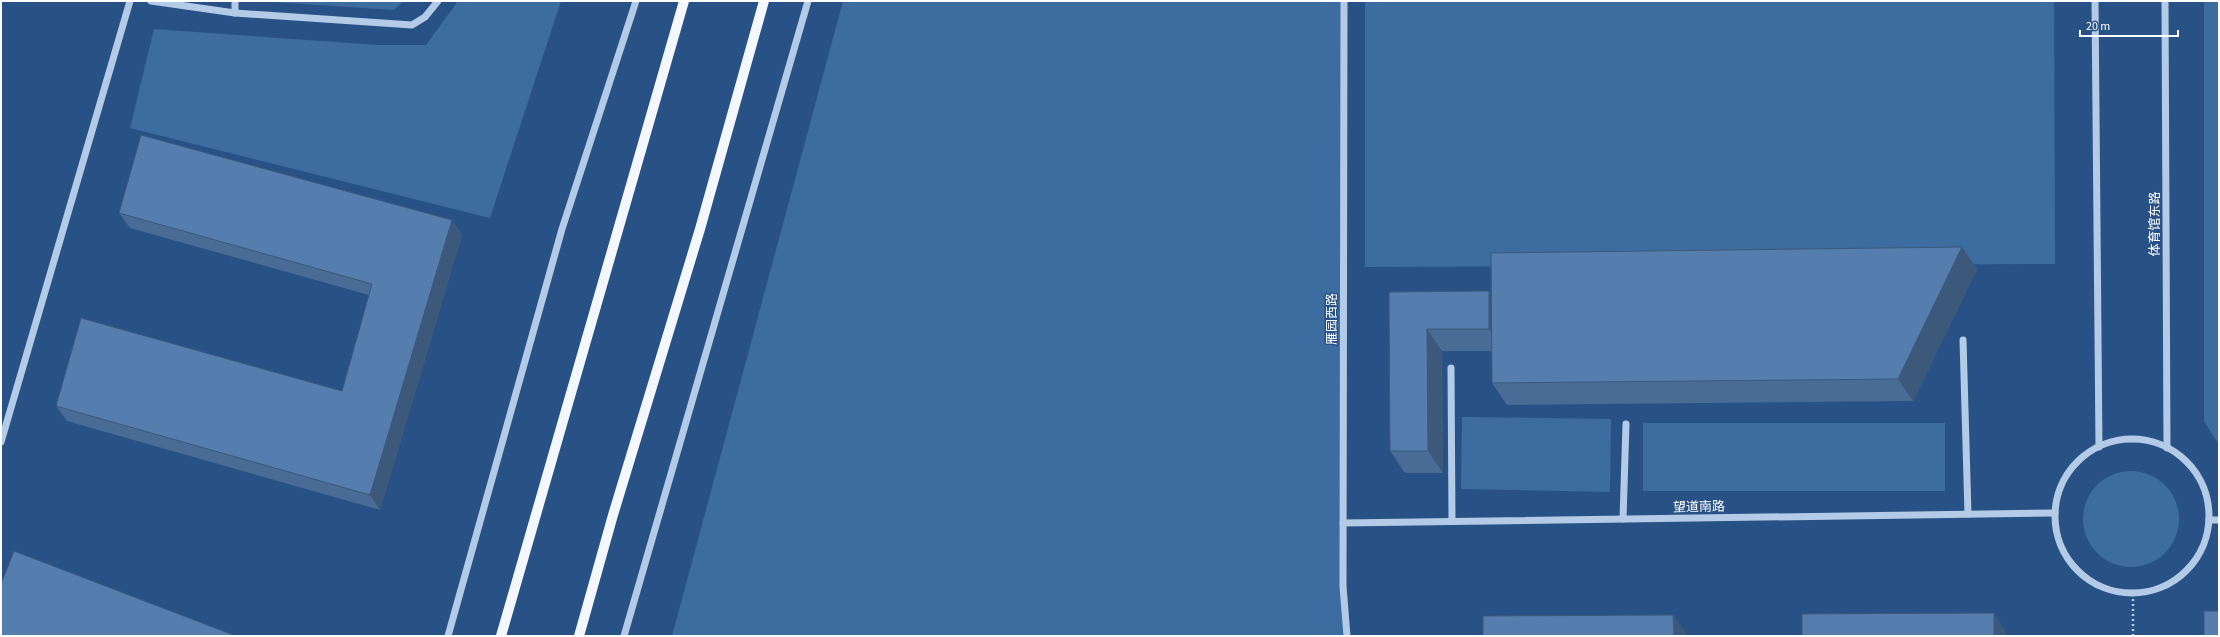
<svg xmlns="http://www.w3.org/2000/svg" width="2220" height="637" font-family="'Source Sans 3','Noto Sans SC',sans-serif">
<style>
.green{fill:#3d6ca1}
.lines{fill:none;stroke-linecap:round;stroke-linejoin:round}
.path{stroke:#b3cbe7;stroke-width:2.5;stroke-dasharray:2 3;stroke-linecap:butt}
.minor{stroke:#b3cbe7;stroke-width:7}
.major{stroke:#f4f8fe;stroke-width:10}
.wall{fill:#496c96}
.shaded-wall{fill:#3c587a}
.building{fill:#557eae;stroke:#3c587a}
.labels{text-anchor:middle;stroke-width:3;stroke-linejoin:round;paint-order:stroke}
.street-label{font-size:13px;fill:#fff;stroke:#285285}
</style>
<rect width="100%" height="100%" fill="#285285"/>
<g class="green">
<polygon points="258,1 404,1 394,10"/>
<polygon points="458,1 561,1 490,218 130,128 154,29 378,45 426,45"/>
<polygon points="843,1 1344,1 1343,586 1347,636 672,636"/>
<polygon points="1365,1 2054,1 2055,264 1365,267"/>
<polygon points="2204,1 2219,1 2219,445 2204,421"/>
<polygon points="1462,417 1611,419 1610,492 1461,489"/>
<rect x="1643" y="423" width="302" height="68"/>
<circle cx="2131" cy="519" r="48"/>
</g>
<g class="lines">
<polyline class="path" points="2133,636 2133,593"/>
<g class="minor">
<polyline points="151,1 235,13 412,25 425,17 438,1"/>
<polyline points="1344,1 1343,586 1347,636"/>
<polyline points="2095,1 2099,447"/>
<polyline points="2165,1 2167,448"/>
<polyline points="235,13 235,1"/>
<polyline points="1963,340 1968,514"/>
<polyline points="1451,368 1452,521"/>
<circle cx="2132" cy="516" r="77"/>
<polyline points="1,442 130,1"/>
<polyline points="1623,519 1626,424"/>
<polyline points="2209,520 2219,520"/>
<polyline points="1343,523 2055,513"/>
<polyline points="448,636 562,229 636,1"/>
<polyline points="624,636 808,1"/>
</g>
<g class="major">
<polyline points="501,636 684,1"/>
<polyline points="579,636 613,515 700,229 764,1"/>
</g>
</g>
<g class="wall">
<polygon points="119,213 452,220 462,235 380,510 67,421 56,406 342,391 369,295 130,228"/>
<polygon points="1962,247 1977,269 1913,401 1507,405 1492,383 1492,351 1442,351 1443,473 1405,473 1390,451 1389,292 1489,291 1491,294"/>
</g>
<g class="shaded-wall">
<polygon points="452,220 462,235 380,510 370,495"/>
<polygon points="1962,247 1977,269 1913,401 1898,379"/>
<polygon points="1489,291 1504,312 1505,351 1489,329"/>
<polygon points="1427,329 1442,351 1443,473 1428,451"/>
<polygon points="1994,613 2006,632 2006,636 1994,636"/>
<polygon points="1673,615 1686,633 1686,636 1674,636"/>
</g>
<g class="building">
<polygon points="141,135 452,220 370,495 56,406 81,318 342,391 372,284 119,213"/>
<polygon points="1962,247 1898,379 1492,383 1491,253"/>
<polygon points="1489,291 1489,329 1427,329 1428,451 1390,451 1389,292"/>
<polygon points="14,551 236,636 1,636 1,584"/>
<rect x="2204" y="611" width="15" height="25"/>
<polygon points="1994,613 1994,636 1802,636 1802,614"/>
<polygon points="1673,615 1674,636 1483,636 1483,616"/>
</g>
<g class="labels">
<g class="street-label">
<text transform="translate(2154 224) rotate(-90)" y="5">体育馆东路</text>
<text transform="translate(1331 319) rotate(-90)" y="5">雁园西路</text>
<text transform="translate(1699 506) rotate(-1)" y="5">望道南路</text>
</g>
</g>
<rect width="2220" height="637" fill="none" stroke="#ffffff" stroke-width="4"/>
<path d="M2080 30v6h98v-6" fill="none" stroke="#ffffff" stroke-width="2"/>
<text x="2086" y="30" font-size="12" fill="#ffffff" stroke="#285285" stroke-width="3" paint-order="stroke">20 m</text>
</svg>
